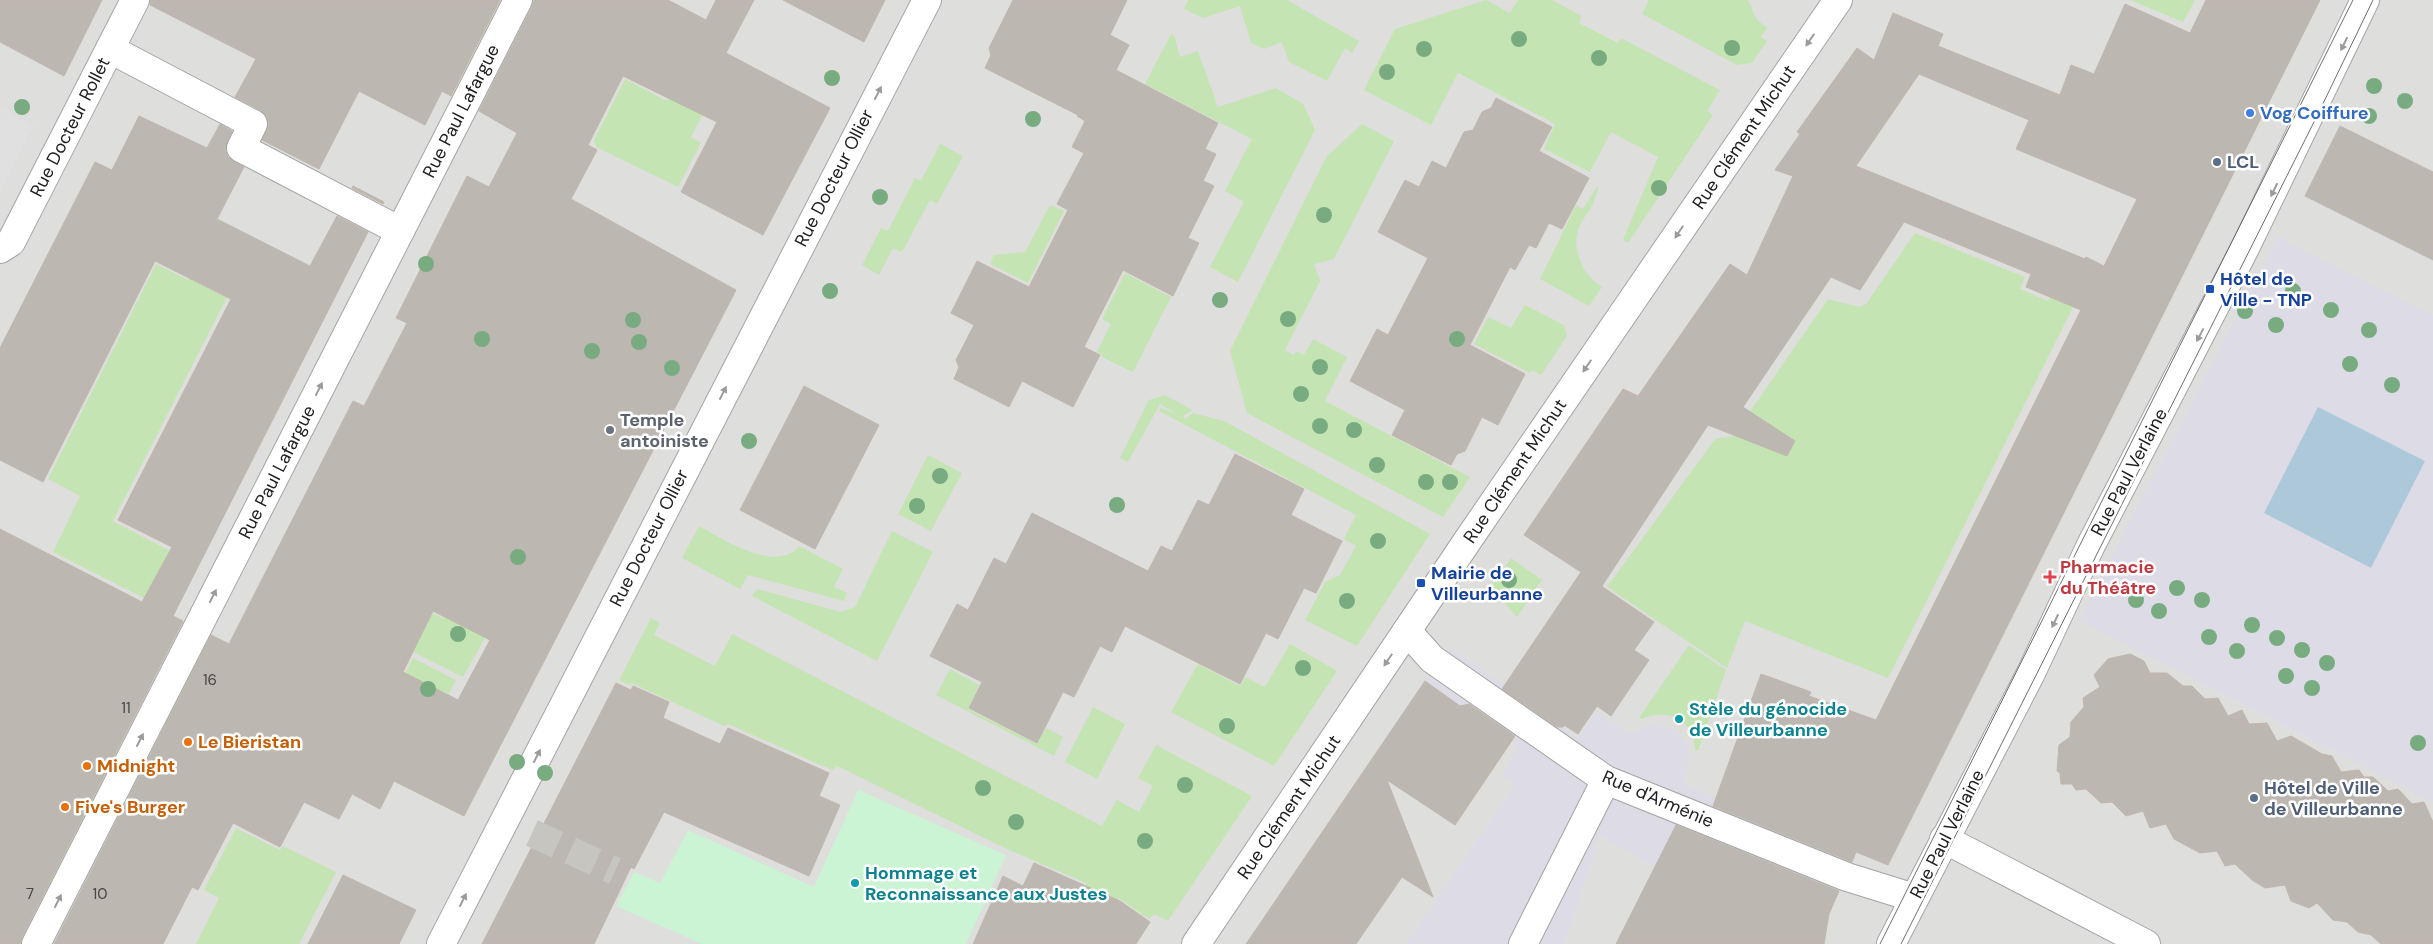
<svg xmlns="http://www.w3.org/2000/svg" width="2433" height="944" font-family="'DM Sans',sans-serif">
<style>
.residential{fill:#dededd}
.grass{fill:#c5e4b4}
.park{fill:#caf4d3}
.parking{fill:#e0e0e0}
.plaza{fill:#dddce6}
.water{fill:#adc9d9}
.building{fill:#bdb7b1;stroke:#c0b7ac;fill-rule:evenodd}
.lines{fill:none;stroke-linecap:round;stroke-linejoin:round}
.minor-tunnel{stroke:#c6c5c0;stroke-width:28;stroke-dasharray:28 14;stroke-linecap:butt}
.minor-casing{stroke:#a4a4a4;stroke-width:30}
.minor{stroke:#fff;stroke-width:28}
.tram{stroke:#6e6e6e;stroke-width:1}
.tree{fill:#79ab81}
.oneway{fill:#9b9b9b}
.shop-dot{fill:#3f7fe0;stroke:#fff;stroke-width:2}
.service-dot{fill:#5c6f8a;stroke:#fff;stroke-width:2}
.transit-dot{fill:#1a4fb4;stroke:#fff;stroke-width:2}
.worship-dot{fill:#6b7280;stroke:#fff;stroke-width:2}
.health-dot{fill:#e0444e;stroke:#fff;stroke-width:2}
.culture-dot{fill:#0f9aa8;stroke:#fff;stroke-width:2}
.food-dot{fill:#e8710a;stroke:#fff;stroke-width:2}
.labels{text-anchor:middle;stroke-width:5;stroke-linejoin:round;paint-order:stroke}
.number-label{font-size:15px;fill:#474644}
.street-label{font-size:18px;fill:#202020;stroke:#fff}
.shop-label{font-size:18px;font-weight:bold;fill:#366cbe;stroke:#fff;text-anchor:start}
.service-label{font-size:18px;font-weight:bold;fill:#4e5e75;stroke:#fff;text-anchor:start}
.transit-label{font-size:18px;font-weight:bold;fill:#164399;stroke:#fff;text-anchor:start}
.worship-label{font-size:18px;font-weight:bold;fill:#5b616d;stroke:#fff;text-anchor:start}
.health-label{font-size:18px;font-weight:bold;fill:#be3a42;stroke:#fff;text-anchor:start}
.culture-label{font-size:18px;font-weight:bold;fill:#0d838f;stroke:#fff;text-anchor:start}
.food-label{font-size:18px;font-weight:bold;fill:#c56008;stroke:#fff;text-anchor:start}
</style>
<rect width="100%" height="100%" fill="#f0eee8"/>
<rect class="residential" x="0" y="0" width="2433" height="944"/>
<g class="grass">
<polygon points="1188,0 1287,0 1359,41 1352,53 1345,48 1327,81 1289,62 1282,42 1264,49 1251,43 1240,6 1203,18 1184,9"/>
<polygon points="1486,0 1510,13 1518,0 1552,0 1582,16 1579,23 1618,43 1621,38 1720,90 1707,111 1713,115 1628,243 1623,240 1658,157 1611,132 1590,172 1544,149 1555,124 1458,73 1431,125 1364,90 1395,29"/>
<polygon points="1649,0 1748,0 1757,20 1767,28 1761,37 1767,41 1752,63 1737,65 1642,14"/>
<polygon points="2130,0 2195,0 2183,22"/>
<polygon points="1171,34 1174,35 1180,57 1198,51 1218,107 1276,88 1303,104 1315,130 1238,282 1210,267 1244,202 1225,191 1252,139 1145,84"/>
<polygon points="683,71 709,102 691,137 701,143 678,187 596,147 594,140 625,79 667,101"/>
<polygon points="1362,124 1394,141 1334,259 1314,264 1320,281 1285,350 1294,355 1296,351 1304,355 1313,339 1347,357 1325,401 1470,477 1443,517 1247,413 1230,351 1327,156"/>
<polygon points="940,144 963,156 937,204 930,200 902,252 893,248 879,275 862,265 881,228 888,231 915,178 921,181"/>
<path d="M1598,185c-2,31 -32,37 -18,75 5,13 11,20 22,27l-13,19 -49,-27 36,-74 7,4z"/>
<polygon points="1050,205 1064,211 1028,283 990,264 994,255 1025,252"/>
<polygon points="218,222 255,242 113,521 196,565 172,612 53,552 80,496 48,479 156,264 188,280"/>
<polygon points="1915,233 2025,277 2020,289 2048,301 2053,290 2078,297 1888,678 1745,621 1727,668 1607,587 1715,439 1733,436 1828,299 1859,307 1866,304"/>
<polygon points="1125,273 1171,297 1133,372 1102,357 1103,355 1097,352 1111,324 1102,319"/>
<polygon points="1525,305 1564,325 1567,336 1541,375 1532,370 1530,373 1474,344 1488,317 1511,328"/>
<polygon points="1165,395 1192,410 1183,416 1186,419 1193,413 1224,421 1430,534 1357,646 1305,620 1325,582 1340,575 1356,546 1344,539 1356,515 1159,411 1161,408 1177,414 1160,404 1128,462 1120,458 1149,400"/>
<polygon points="928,455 962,473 931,531 898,514"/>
<path d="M699,526c23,13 78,48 100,20l44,23 -9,18 13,6 -3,8 -96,-26 -8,14 -58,-31z"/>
<polygon points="892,531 933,552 877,661 752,596 757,589 841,612 855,607"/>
<polygon points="1511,558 1542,580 1517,617 1491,587"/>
<polygon points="410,602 444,619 447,614 487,634 463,677 389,640"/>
<polygon points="651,618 660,623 654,635 715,666 732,634 1102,826 1117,800 1139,812 1153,786 1138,778 1156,745 1252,796 1168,921 1154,914 1149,919 1119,898 1114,901 1086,887 1086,883 1009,850 837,766 832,770 728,724 724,726 632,683 630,685 619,680"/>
<polygon points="1290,644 1337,671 1274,766 1171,712 1198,664 1240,686 1245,677 1265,687"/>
<path d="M1689,645l37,25 -28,81 -3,-1c0,-30 -28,-43 -53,-31l-3,-1z"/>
<polygon points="413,658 456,680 431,728 402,680"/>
<polygon points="950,669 979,685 968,709 1037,744 1046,728 1063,737 1054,756 936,695"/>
<polygon points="1093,707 1125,724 1097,779 1065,762"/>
<polygon points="236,828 280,850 283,846 336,872 299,944 196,944 219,898 204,890"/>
</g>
<polygon class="park" points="858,790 1006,855 966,944 702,944 616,906 634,872 660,883 688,830 814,887"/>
<polygon class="parking" points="4,109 34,126 0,192 0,117"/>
<g class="plaza">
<polygon points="2278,237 2433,315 2433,802 2079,620"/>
<polygon points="1449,647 1541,709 1544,726 1563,727 1578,738 1597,713 1633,735 1642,728 1653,725 1673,728 1687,743 1690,754 1683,784 1859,854 1835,900 1678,823 1655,867 1599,835 1564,944 1406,944 1515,785 1502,775 1519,747 1484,722 1480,702 1460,706 1425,681"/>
</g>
<polygon class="water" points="2318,407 2425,461 2371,568 2264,513"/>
<g class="building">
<polygon points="0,0 102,0 64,76 0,42"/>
<polygon points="150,0 500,0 451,96 442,91 425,125 359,91 319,169 262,140 269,124 266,116 260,110 235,97 256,59 150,5"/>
<path d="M534,0h134l38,20 10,-20h38l-28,53 104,55 -67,127 -82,-43 36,-70 -94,-46 -35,69 9,5 -26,49 165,91 -272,526 -70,-35 -14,28 -28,-15 -13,25 -35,-17 -24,45 -47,-24 -35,67 -6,-3 -29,57h-109l157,-309 18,9 124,-243 11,5 43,-83 -11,-5 71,-142 22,11 28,-54 -38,-22 53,-104zM433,611l57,29 -32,60 -55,-28z"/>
<polygon points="783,0 885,0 864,42"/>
<polygon points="1013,0 1127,0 1110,35 1129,45 1116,70 1218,123 1205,149 1216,154 1203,181 1214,186 1188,238 1199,243 1173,296 1123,270 1084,347 1100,355 1073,407 1022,381 1009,407 954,379 959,367 956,360 974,325 951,313 977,261 1029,287 1068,210 1057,204 1084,153 1072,147 1085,121 1077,116 1078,115 985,68 991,55 989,48"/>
<path d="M2206,0h114l-432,865 -32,-13 -4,10 -139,-56 48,-132 50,18 -2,4 67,24 205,-410 -55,-23 5,-13 -127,-52 -44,68 -29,-13 -88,130 52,34 -8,15 -79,-31 -106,161 -8,-5 60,41 -20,28 15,10 -38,56 -14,-10 -19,28 -14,-9 -1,2h-6l-55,-38 79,-117 -57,-37 99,-146 15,7 92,-132 17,11 46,-99 -18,-6 25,-36 -3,-2 60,-84 17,12 19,-47 50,21 -5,12 122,49 11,-30 23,9 31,-70 65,29zM1919,74l110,46 -13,29 121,50 -33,67 -18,-9 -1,2 -229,-93z"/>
<polygon points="1496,98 1552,127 1539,151 1589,178 1562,229 1549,223 1536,248 1529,245 1515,270 1510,267 1470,345 1525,374 1498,425 1482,417 1465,451 1457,454 1451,465 1392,435 1405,410 1350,381 1377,329 1388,335 1428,258 1378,232 1405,180 1419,187 1432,161 1446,168 1464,132 1473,130 1482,112 1491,108"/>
<polygon points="139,116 207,148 220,124 232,131 225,149 228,157 244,167 217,219 310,266 337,216 368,232 173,616 183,621 22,937 20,944 0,944 0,529 142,602 172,547 118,520 231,299 155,261 43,482 0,460 0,348 95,162 112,170"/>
<polygon points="2340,126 2433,172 2433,260 2305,196"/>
<polygon points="353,186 384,202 383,204 352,188"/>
<polygon points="804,386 879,425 815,549 740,510"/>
<polygon points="1235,454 1304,489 1291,515 1342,541 1316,593 1304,588 1278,639 1266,633 1240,684 1125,626 1112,652 1100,646 1074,697 1063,692 1037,743 969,708 982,682 930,656 957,604 968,610 994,558 1006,564 1032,513 1148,571 1161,546 1172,551 1198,500 1209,505"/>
<polygon points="2130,654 2144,661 2150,673 2167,673 2183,686 2192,686 2205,699 2218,698 2228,716 2242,710 2249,724 2267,723 2277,741 2291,736 2322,754 2332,756 2341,772 2359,770 2364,777 2373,777 2388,791 2398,789 2412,804 2424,802 2433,822 2433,944 2381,944 2371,935 2358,932 2347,922 2333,920 2317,903 2309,908 2291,901 2285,885 2265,888 2252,880 2235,864 2225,866 2217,851 2200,853 2174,839 2166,824 2150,828 2143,811 2126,816 2112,802 2101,803 2086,789 2076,790 2072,784 2061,784 2060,773 2057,771 2059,745 2070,737 2071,722 2084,707 2083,698 2100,687 2094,675 2108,659"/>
<polygon points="1425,681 1460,706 1469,704 1515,736 1455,825 1387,780 1433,897 1402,877 1356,944 1246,944"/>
<polygon points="616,683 631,690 633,686 669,702 663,718 720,744 728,728 829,773 819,796 840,805 809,876 664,812 634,869 631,867 594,944 482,944"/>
<polygon points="1676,825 1839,891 1829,914 1824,944 1616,944"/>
<polygon points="1034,863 1120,901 1150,922 1136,944 973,944 1003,876 1023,886"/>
<polygon points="343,875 416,910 399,944 308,944"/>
</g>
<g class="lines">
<polyline class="minor-tunnel" points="532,833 615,871"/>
<g class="minor-casing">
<g id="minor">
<polyline points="110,49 253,124 241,148 400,231"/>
<polyline points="0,249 11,242 135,0"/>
<polyline points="1407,631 1432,659 1606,780 1847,877 1905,895 1913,899"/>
<polyline points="1944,839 2146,944"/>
<polyline points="36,944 518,0"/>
<polyline points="441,944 927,0"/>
<polyline points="1196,944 1470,537 1838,0"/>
<polyline points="1523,944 1606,780"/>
<polyline points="1891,944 2031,673 2091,545 2245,248 2365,0"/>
</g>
</g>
<use href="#minor" class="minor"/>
<g class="tram">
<polyline points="1880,944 2353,0"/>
<polyline points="1901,944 2318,114 2373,0"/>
</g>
</g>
<g class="tree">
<circle cx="1519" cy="39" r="8"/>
<circle cx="1732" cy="48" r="8"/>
<circle cx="1424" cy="49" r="8"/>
<circle cx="1599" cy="58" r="8"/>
<circle cx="1387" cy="72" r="8"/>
<circle cx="832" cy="78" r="8"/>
<circle cx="2374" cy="86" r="8"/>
<circle cx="2405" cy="101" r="8"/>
<circle cx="22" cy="107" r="8"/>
<circle cx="2369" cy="116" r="8"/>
<circle cx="1033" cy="119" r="8"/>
<circle cx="1659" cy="188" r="8"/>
<circle cx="880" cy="197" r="8"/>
<circle cx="1324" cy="215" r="8"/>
<circle cx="426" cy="264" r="8"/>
<circle cx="830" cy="291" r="8"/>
<circle cx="2293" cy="291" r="8"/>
<circle cx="1220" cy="300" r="8"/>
<circle cx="2331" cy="310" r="8"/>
<circle cx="2245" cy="311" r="8"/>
<circle cx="1288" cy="319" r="8"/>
<circle cx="633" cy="320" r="8"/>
<circle cx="2276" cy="325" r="8"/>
<circle cx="2369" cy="330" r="8"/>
<circle cx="482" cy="339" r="8"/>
<circle cx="1457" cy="339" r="8"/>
<circle cx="639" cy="342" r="8"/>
<circle cx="592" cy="351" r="8"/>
<circle cx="2350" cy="364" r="8"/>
<circle cx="1320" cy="367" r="8"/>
<circle cx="672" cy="368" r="8"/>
<circle cx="2392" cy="385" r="8"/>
<circle cx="1301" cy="394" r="8"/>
<circle cx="1320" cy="426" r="8"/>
<circle cx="1354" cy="430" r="8"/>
<circle cx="749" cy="441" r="8"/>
<circle cx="1377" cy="465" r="8"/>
<circle cx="940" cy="476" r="8"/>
<circle cx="1426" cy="482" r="8"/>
<circle cx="1450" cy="482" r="8"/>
<circle cx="1117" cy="505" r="8"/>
<circle cx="917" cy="506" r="8"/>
<circle cx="1378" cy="541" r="8"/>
<circle cx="518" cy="557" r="8"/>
<circle cx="1509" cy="580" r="8"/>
<circle cx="2177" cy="588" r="8"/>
<circle cx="2136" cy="600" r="8"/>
<circle cx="2202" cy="600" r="8"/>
<circle cx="1347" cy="601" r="8"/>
<circle cx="2159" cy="611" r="8"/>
<circle cx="2252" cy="625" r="8"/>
<circle cx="458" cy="634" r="8"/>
<circle cx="2209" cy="637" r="8"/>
<circle cx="2277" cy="638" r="8"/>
<circle cx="2302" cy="650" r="8"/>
<circle cx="2237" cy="651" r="8"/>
<circle cx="2327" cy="663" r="8"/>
<circle cx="1303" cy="668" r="8"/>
<circle cx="2286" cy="676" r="8"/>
<circle cx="2312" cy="688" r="8"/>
<circle cx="428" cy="689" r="8"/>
<circle cx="1227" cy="726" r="8"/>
<circle cx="2418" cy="743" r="8"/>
<circle cx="517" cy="762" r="8"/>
<circle cx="545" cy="773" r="8"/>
<circle cx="1185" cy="785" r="8"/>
<circle cx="983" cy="788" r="8"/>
<circle cx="1016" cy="822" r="8"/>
<circle cx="1145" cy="841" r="8"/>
</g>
<defs><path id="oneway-solid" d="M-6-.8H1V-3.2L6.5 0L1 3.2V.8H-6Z" transform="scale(1.25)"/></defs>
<g class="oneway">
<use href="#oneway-solid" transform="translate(1810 40) rotate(124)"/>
<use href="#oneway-solid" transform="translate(2344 44) rotate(116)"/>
<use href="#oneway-solid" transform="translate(878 93) rotate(-63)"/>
<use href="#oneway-solid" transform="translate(2274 190) rotate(116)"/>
<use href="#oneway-solid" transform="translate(1679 232) rotate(124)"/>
<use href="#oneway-solid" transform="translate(2200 335) rotate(118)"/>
<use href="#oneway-solid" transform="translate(1587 366) rotate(124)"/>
<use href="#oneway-solid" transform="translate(319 389) rotate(-63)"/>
<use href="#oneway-solid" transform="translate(723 393) rotate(-63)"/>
<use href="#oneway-solid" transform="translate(213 596) rotate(-63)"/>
<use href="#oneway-solid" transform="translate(2055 621) rotate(115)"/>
<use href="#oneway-solid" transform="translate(1388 660) rotate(124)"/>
<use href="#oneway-solid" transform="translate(140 740) rotate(-63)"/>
<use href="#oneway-solid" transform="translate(537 756) rotate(-63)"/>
<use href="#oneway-solid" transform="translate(463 900) rotate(-63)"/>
<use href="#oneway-solid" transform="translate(58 901) rotate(-63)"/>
</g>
<circle class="shop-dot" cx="2250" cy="113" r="5"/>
<g class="service-dot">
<circle cx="2217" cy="162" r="5"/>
<circle cx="2254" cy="798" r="5"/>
</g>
<g class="transit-dot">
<rect x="2205" y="284" width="10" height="10" rx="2.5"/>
<rect x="1416" y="578" width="10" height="10" rx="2.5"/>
</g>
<circle class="worship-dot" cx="610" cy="430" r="5"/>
<path class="health-dot" d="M2047.5 569.5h5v5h5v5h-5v5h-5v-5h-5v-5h5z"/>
<g class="culture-dot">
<circle cx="1679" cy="719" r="5"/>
<circle cx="855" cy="883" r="5"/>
</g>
<g class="food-dot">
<circle cx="188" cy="742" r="5"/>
<circle cx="87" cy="766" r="5"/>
<circle cx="65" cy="807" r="5"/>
</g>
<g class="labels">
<g class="number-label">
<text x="210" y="685">16</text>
<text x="126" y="713">11</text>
<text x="30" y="899">7</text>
<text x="100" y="899">10</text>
</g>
<g class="street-label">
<text transform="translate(461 111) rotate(-63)" y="6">Rue Paul Lafargue</text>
<text transform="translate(70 127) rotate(-63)" y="6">Rue Docteur Rollet</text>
<text transform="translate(1744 137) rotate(-56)" y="6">Rue Clément Michut</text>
<text transform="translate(834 178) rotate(-63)" y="6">Rue Docteur Ollier</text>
<text transform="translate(1515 471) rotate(-56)" y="6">Rue Clément Michut</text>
<text transform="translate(277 472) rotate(-63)" y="6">Rue Paul Lafargue</text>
<text transform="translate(2129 472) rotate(-62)" y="6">Rue Paul Verlaine</text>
<text transform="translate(649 538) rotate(-63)" y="6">Rue Docteur Ollier</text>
<text transform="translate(1658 799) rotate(23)" y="6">Rue d'Arménie</text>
<text transform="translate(1289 807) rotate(-56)" y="6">Rue Clément Michut</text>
<text transform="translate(1947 834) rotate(-63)" y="6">Rue Paul Verlaine</text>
</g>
<g class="shop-label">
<text x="2260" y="119">Vog Coiffure</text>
</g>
<g class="service-label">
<text x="2227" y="168">LCL</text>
<text x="2264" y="794">Hôtel de Ville<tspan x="2264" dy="21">de Villeurbanne</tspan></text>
</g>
<g class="transit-label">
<text x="2220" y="285">Hôtel de<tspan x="2220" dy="21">Ville - TNP</tspan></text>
<text x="1431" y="579">Mairie de<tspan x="1431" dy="21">Villeurbanne</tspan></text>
</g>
<g class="worship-label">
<text x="620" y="426">Temple<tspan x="620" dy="21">antoiniste</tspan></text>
</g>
<g class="health-label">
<text x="2060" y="573">Pharmacie<tspan x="2060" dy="21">du Théâtre</tspan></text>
</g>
<g class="culture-label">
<text x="1689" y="715">Stèle du génocide<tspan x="1689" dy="21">de Villeurbanne</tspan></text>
<text x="865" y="879">Hommage et<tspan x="865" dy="21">Reconnaissance aux Justes</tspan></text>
</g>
<g class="food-label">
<text x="198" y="748">Le Bieristan</text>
<text x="97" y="772">Midnight</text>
<text x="75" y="813">Five's Burger</text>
</g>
</g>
</svg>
